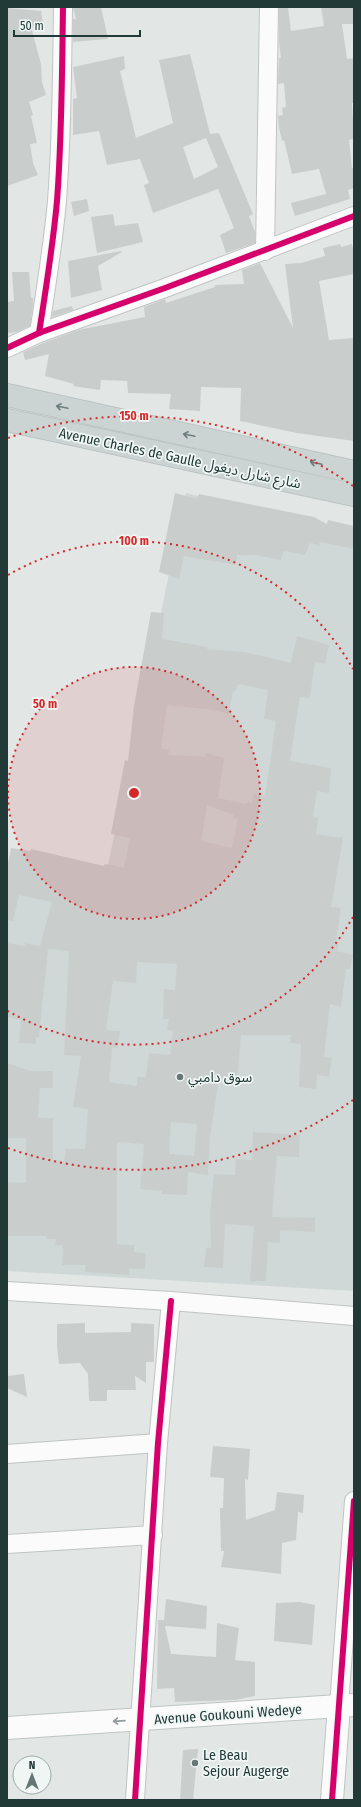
<svg xmlns="http://www.w3.org/2000/svg" width="361" height="1807" font-family="'Fira Sans Condensed','Noto Sans Arabic',sans-serif">
<style>
.built{fill:#cfd8d6}
.building{fill:#c9cecd;fill-rule:evenodd}
.lines{fill:none;stroke-linecap:round;stroke-linejoin:round}
.street-casing{stroke:#bfc4c3;stroke-width:20}
.secondary-casing{stroke:#bec5c3;stroke-width:24}
.primary-casing{stroke:#bcc3c3;stroke-width:24}
.street{stroke:#fbfbfb;stroke-width:18}
.secondary{stroke:#fbfbfb;stroke-width:22}
.primary{stroke:#ccd4d3;stroke-width:22}
.cycleway-casing{stroke:#eff6f4;stroke-width:8}
.cycleway{stroke:#d6006c;stroke-width:6}
.oneway{stroke:#6e7f7d}
.oneway2{stroke:#8e9a99}
.ring{fill:none;stroke:#d62828;stroke-width:2;stroke-dasharray:2 4}
.poi-dot{fill:#657674;stroke:#eff6f4;stroke-width:1.5}
.labels{text-anchor:middle;stroke-width:3.5;stroke-linejoin:round;paint-order:stroke}
.street-label{font-size:14px;fill:#213937;stroke:#eff6f4}
.poi-label{font-size:14px;fill:#213937;stroke:#eff6f4;text-anchor:start}
.centre{fill:#d62828;stroke:#eff6f4;stroke-width:2}
.ring-label{font-size:12px;text-anchor:middle;font-weight:bold;fill:#d62828;stroke:#eff6f4;stroke-width:3.5;stroke-linejoin:round;paint-order:stroke}
</style>
<rect width="100%" height="100%" fill="#e2e7e6"/>
<polygon class="built" points="186,493 354,534 354,1291 7,1271 7,860 104,884"/>
<g class="building">
<polygon points="73,7 101,7 108,39 73,42 73,19 76,19"/>
<polygon points="279,7 288,7 291,31 324,26 321,7 354,7 354,24 342,24 347,59 354,58 354,103 352,103 354,139 349,140 352,168 354,168 354,188 348,190 350,199 295,216 291,203 326,194 319,169 292,174 284,140 282,141 279,128 278,116 283,115 282,108 286,107 284,83 278,84 279,58 281,58 279,42"/>
<polygon points="7,8 41,11 43,24 31,27 41,64 42,82 46,95 29,102 33,115 31,116 37,143 30,144 33,163 38,175 7,186"/>
<path d="M190,54l20,80 9,-1 34,81 -4,2 6,16v11l-29,10 -6,-18 14,-7 -16,-39 -65,24 -9,-28 5,-2 -9,-24 -33,6 -8,-34 -26,4v-36l4,-1 -4,-31 51,-11 1,13 -5,2 16,67 37,-15 -14,-63zM206,138l12,29 -24,12 -11,-32z"/>
<polygon points="87,199 89,211 74,216 71,202"/>
<polygon points="113,214 115,226 138,223 143,242 97,253 91,217"/>
<polygon points="340,244 341,247 352,244 354,252 354,274 319,281 329,340 354,338 354,441 297,433 240,421 241,388 201,387 200,411 169,409 171,394 128,393 127,381 101,380 100,390 73,386 74,384 45,376 49,354 25,360 23,352 43,343 78,330 145,317 144,307 165,299 166,303 215,287 215,285 244,284 242,270 260,263 293,328 285,264 301,263 325,256 323,248"/>
<polygon points="121,251 122,252 98,266 102,290 71,298 68,261"/>
<polygon points="12,272 29,272 31,298 33,298 33,305 30,326 17,332 7,333 7,302 14,301"/>
<polygon points="72,306 73,310 52,317 53,311"/>
<polygon points="175,493 197,499 199,494 314,517 327,524 328,520 354,526 354,549 320,542 319,545 310,543 305,555 284,551 281,560 255,555 237,555 236,565 184,556 179,579 159,572"/>
<path d="M151,612l13,1 -2,26 45,8v2l37,3 47,11 6,-27 32,9 -4,19 -10,-2 -5,36 -10,-1 -10,64 41,7 -2,25 -12,-2 -4,26 5,1 -2,16 27,4 -12,69 10,1 -5,33 3,1 -2,9 16,4 -3,14h-4l-5,38 -11,-3 -6,53 8,1 -3,19 -12,-2 -1,14 -17,-2 2,-43 -11,-1 1,-8h-50l-4,47 -18,-2 -9,56 -2,39 -20,-3 -1,23 -26,-1 1,-3 -22,-2 4,-45 -27,-2v102l17,1v7l12,1 -1,16h-16v6l-44,-3 1,-7h-24l1,-19 -8,-1 1,-6h-9v-3h-40v-54l19,1v-45h-19v-75l23,8h23v17h-13l-2,30h15v42l11,1 2,-12h19l3,-40 -15,-2 8,-51 -17,-1 5,-104 -21,-2 -9,88h-3v7l-17,-1 2,-23 -14,-3v-74l18,3v-3l15,3 12,-44 -33,-7 -6,26 -6,-1v-51l4,-21 19,3 1,-2 73,17 1,-2 19,4 6,-30 -19,-4 14,-74 3,1 6,-55zM238,684l30,6 -4,29 12,2 -11,75 -11,-2 -2,9 -5,-1 -1,2 -28,-6 6,-40 -18,-5 -1,4 -37,-2 1,-5 -8,-1 6,-44 47,5 15,4 4,-23 2,1zM207,805l27,10 -1,3 5,1 -6,29 -31,-7zM137,962l40,2 -2,26 -11,-1 -1,30h6l-2,11 6,1 -3,24 -21,-2 -3,24h-9v9l-28,-4 3,-35 6,1 2,-17 -14,-1 7,-49 23,2zM171,1122l26,2 -3,32 -25,-2z"/>
<polygon points="253,1132 300,1135 299,1157 277,1156 272,1217 315,1218 315,1232 280,1230 280,1243 268,1242 266,1281 250,1281 254,1226 225,1224 223,1268 204,1267 206,1248 211,1248 210,1214 214,1174 235,1175 236,1159 252,1160"/>
<polygon points="85,1323 85,1333 131,1332 131,1323 154,1324 154,1362 146,1362 146,1383 135,1376 136,1390 107,1390 107,1401 89,1401 88,1374 80,1363 59,1364 57,1346 57,1324"/>
<polygon points="24,1374 27,1397 7,1388 7,1376"/>
<polygon points="213,1446 250,1449 248,1480 245,1479 246,1520 275,1510 277,1492 304,1495 303,1513 298,1512 296,1540 282,1543 281,1574 221,1567 224,1551 221,1551 220,1508 223,1508 224,1478 210,1477"/>
<polygon points="166,1599 207,1606 206,1629 165,1626 171,1654 216,1657 217,1623 239,1628 235,1660 255,1662 255,1696 235,1700 175,1702 174,1688 157,1689 158,1620 164,1620"/>
<polygon points="300,1602 315,1605 312,1645 274,1641 276,1603"/>
<polygon points="198,1749 193,1800 180,1800 183,1750"/>
</g>
<g class="lines">
<g class="street-casing">
<g id="street">
<polyline points="265,251 269,7"/>
<path d="M39,333c7,-44 14,-88 18,-132 5,-65 5,-129 6,-194"/>
<polyline points="7,348 39,333 165,288 354,216"/>
<polyline points="7,1291 171,1301 354,1316"/>
<polyline points="7,1454 158,1443"/>
<polyline points="7,1544 153,1535"/>
<polyline points="339,1706 354,1501"/>
<polyline points="135,1800 158,1443 171,1301"/>
</g>
</g>
<g class="secondary-casing">
<g id="secondary">
<polyline points="7,1728 354,1705"/>
<polyline points="332,1800 339,1706"/>
</g>
</g>
<g class="primary-casing">
<g id="primary">
<polyline points="7,395 354,472"/>
<polyline points="7,420 354,495"/>
</g>
</g>
<use href="#street" class="street"/>
<use href="#secondary" class="secondary"/>
<use href="#primary" class="primary"/>
<g class="cycleway-casing">
<g id="cycleway">
<path d="M39,333c7,-44 14,-88 18,-132 5,-65 5,-129 6,-194"/>
<polyline points="7,348 39,333 165,288 354,216"/>
<polyline points="135,1800 158,1443 171,1301"/>
<polyline points="332,1800 354,1501"/>
</g>
</g>
<use href="#cycleway" class="cycleway"/>
</g>
<defs><path id="oneway-shaft" d="M-6 0H5M1.5-3L5.5 0L1.5 3" fill="none" stroke-width="1.6" stroke-linecap="round" stroke-linejoin="round"/></defs>
<g class="oneway">
<use href="#oneway-shaft" transform="translate(62 407) rotate(-168)"/>
<use href="#oneway-shaft" transform="translate(189 435) rotate(-168)"/>
<use href="#oneway-shaft" transform="translate(316 463) rotate(-168)"/>
</g>
<use class="oneway2" href="#oneway-shaft" transform="translate(119 1721) rotate(176)"/>
<circle cx="134" cy="793" r="126" fill="#d62828" fill-opacity=".12"/>
<g class="ring">
<circle cx="134" cy="793" r="126"/>
<path d="M353 917A252 252 0 0 1 8 1011M8 575A252 252 0 0 1 353 669"/>
<path d="M353 1100A377 377 0 0 1 8 1148M8 438A377 377 0 0 1 353 486"/>
</g>
<g class="poi-dot">
<circle cx="180" cy="1077" r="4"/>
<circle cx="195" cy="1763" r="4"/>
</g>
<g class="labels">
<g class="street-label">
<text transform="translate(180 458) rotate(12)" y="5">Avenue Charles de Gaulle شارع شارل ديغول</text>
<text transform="translate(228 1714) rotate(-4)" y="5">Avenue Goukouni Wedeye</text>
</g>
<g class="poi-label">
<text x="188" y="1082">سوق دامبي</text>
<text x="203" y="1760">Le Beau<tspan x="203" dy="16">Sejour Augerge</tspan></text>
</g>
</g>
<circle cx="134" cy="793" r="6" class="centre"/>
<g class="ring-label">
<text x="134" y="420">150 m</text>
<text x="134" y="545">100 m</text>
<text x="45" y="708">50 m</text>
</g>
<rect width="361" height="1807" fill="none" stroke="#213937" stroke-width="16"/>
<g transform="translate(32 1775)"><circle r="19" fill="#eff6f4" stroke="#9daaa8"/>
<path d="M0-3L7 15L0 10L-7 15Z" fill="#657674"/>
<text y="-6" font-size="11" font-weight="bold" text-anchor="middle" fill="#213937">N</text>
</g>
<path d="M14 30v6h126v-6" fill="none" stroke="#213937" stroke-width="2"/>
<text x="20" y="30" font-size="12" fill="#213937" stroke="#eff6f4" stroke-width="3" paint-order="stroke">50 m</text>
</svg>
